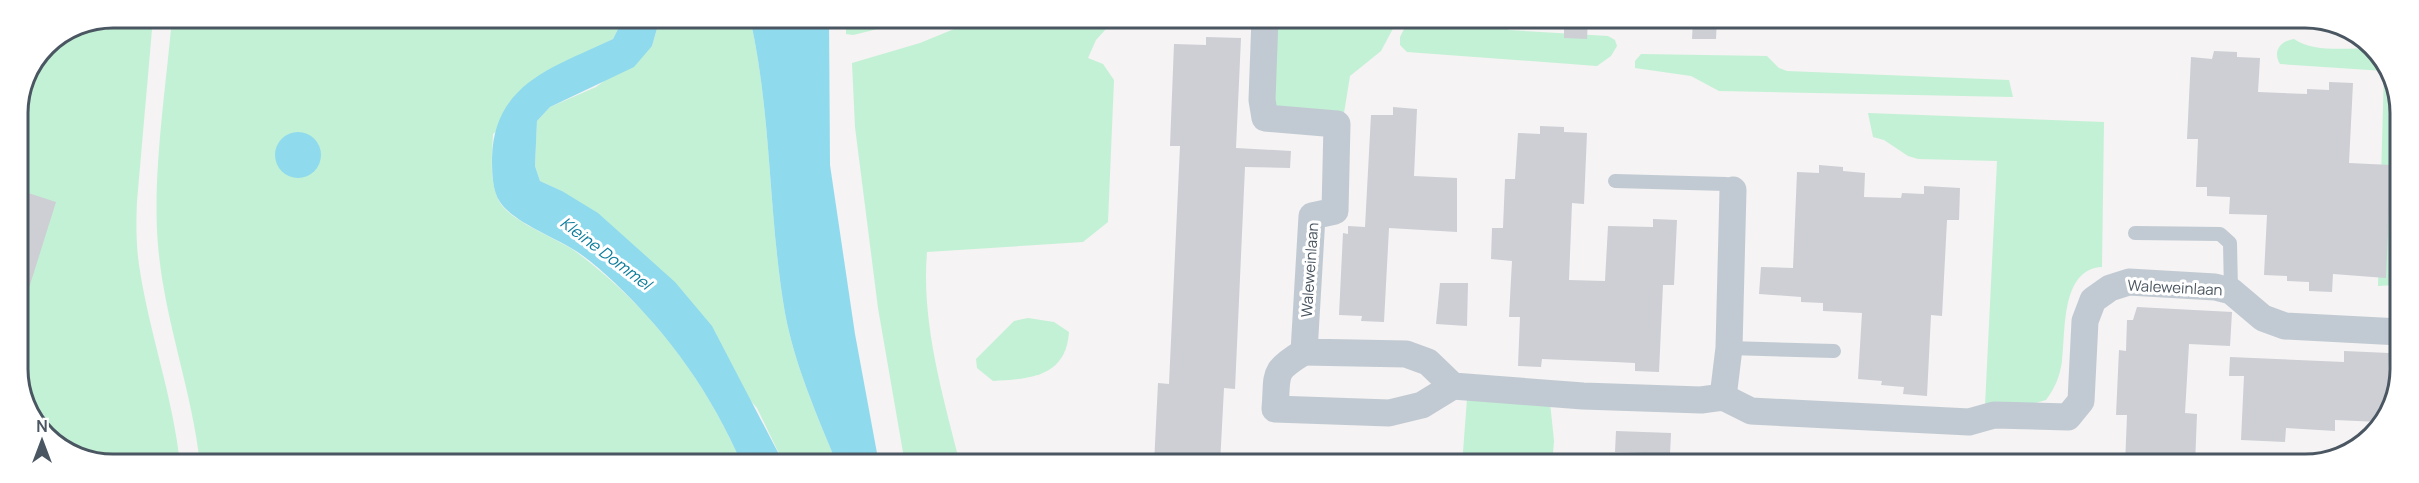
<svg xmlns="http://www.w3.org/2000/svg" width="2419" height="483" font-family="Manrope,sans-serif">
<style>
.green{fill:#c3f1d5}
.water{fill:#90daee}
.building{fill:#cdcfd5}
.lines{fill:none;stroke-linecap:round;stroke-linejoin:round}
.service{stroke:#c1cad2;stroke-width:14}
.minor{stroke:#c1cad2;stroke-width:27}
.labels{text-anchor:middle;stroke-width:6;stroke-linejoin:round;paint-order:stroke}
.street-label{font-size:15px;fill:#4a5661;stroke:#fff}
.water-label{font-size:16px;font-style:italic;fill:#0c7c9b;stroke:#fff}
.rim{fill:none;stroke:#4a5661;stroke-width:3}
</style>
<rect width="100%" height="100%" fill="#f5f3f3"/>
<g class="green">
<path d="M114,18h39l-16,183c-1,21 -1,43 2,64 10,68 34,131 41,199h-79l-51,-23 -29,-47 -3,-281 28,-67z"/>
<path d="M172,18h447v9l-6,12 -21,10 -99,85c-1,21 -4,47 6,67 12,22 60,37 80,53 74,56 126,126 163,210h-542c-8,-74 -36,-145 -42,-219 -6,-69 8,-157 14,-227z"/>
<path d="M660,18h90c22,97 18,197 35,295 10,53 32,102 52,151h-53l-27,-56 -195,-217 -22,-10 -5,-15 2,-45 13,-14 46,-20 56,-41z"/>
<polygon points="846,18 923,18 853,35 846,34"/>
<path d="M981,18h135l-20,22 -8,18 15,6 11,16 -6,142 -25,20 -156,10c-6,71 16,144 33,212h-55l-27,-156 -23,-181 -3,-64 68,-20z"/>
<polygon points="1276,18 1398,19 1381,51 1350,76 1344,113 1274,107"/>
<polygon points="1409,19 1498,19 1509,30 1608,36 1615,40 1617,46 1611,56 1597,66 1407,52 1400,45 1400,37"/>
<polygon points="2044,19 2129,19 2120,26 2072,24"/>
<path d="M2294,39c20,14 54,9 78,9l27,47 -2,190 -19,1 6,-215 -104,-7c-8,-13 1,-23 14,-25z"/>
<polygon points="1641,54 1767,56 1779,68 1787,71 2009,80 2013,97 1719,91 1691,76 1635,68 1635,61"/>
<path d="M1868,113l236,9 -2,145c-42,2 -36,66 -40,94 -2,15 -7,27 -16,39l-17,5 -44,1 12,-245 -79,-2 -10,-3 -24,-16 -11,-3z"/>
<path d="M1028,318l26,4 15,10c-3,45 -39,47 -76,49l-16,-13 -1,-9 38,-38z"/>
<polygon points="2395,348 2400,348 2400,382 2395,392"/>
<polygon points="1467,399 1550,402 1554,441 1552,465 1462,465"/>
</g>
<g class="water">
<path d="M619,18h41l-8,28 -18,21 -84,40 -13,14 -2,45 5,15 22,10 36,22 77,69 37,44 72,138h-42c-32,-72 -70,-126 -127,-181 -12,-11 -25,-23 -39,-32 -20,-13 -63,-29 -76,-49 -8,-11 -8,-31 -8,-44 2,-76 63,-91 121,-119l6,-12z"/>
<path d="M750,18h79l1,147 25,169 24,130h-42c-20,-49 -42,-98 -52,-151 -17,-98 -13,-198 -35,-295z"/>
<circle cx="298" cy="155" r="23"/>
</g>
<g class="building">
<polygon points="1564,19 1588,19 1587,39 1564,38"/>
<polygon points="1693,19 1717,19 1716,39 1692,39"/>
<polygon points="1206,37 1241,38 1236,148 1291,151 1290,168 1245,167 1235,389 1224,388 1220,464 1154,464 1158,383 1169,384 1180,146 1170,146 1174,44 1206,45"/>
<polygon points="2214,51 2237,52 2237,57 2260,58 2258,92 2307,94 2307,89 2329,90 2329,82 2353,83 2349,163 2391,165 2386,278 2333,274 2332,292 2309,291 2309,282 2287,281 2287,276 2264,275 2267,215 2229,214 2230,197 2207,196 2207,187 2196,187 2198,139 2187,139 2191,57 2212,59"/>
<polygon points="1393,107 1417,109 1414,176 1457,178 1457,232 1389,228 1384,322 1361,321 1362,316 1339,315 1343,233 1348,234 1348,226 1365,227 1371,115 1393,115"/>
<polygon points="1540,126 1564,127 1564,132 1587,133 1584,204 1572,203 1569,280 1605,281 1608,226 1653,227 1653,219 1677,220 1674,285 1663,285 1659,372 1635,371 1635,363 1615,362 1542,359 1541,367 1518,366 1520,317 1509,317 1512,261 1491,259 1492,228 1503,228 1505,179 1515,179 1518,133 1540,134"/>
<polygon points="1819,165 1843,167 1843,171 1865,173 1864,197 1901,198 1902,193 1924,194 1924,186 1960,188 1959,220 1947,220 1942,316 1931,315 1927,396 1903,394 1904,387 1881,385 1882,381 1858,379 1862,313 1823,311 1823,303 1801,302 1801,297 1759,294 1761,267 1793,268 1797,172 1819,173"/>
<polygon points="19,190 56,202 24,304 20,303"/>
<polygon points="1440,283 1468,283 1467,326 1436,324"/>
<polygon points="2137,307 2232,312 2230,346 2189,344 2185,413 2197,414 2195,465 2125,465 2127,415 2116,415 2119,350 2126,351 2127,320 2133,320"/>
<polygon points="2344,351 2389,353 2388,376 2393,376 2392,398 2379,422 2335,420 2335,431 2286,428 2285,442 2241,440 2244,376 2229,376 2230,357 2344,362"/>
<polygon points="1616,431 1671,433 1670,454 1615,452"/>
</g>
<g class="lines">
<g class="service">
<polyline points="1615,181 1726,184 1733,190"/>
<polyline points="2135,233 2220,234 2230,243 2231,291"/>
<polyline points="1729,348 1834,351"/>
</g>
<g class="minor">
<polyline points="1265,18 1262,100 1265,118 1337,124 1335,211 1312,216 1304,352 1406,354 1428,362 1453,386 1583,396 1701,400 1723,397 1751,411 1969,422 1994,415 2068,417 2081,401 2085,321 2093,300 2110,288 2129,282 2215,287 2231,291 2263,318 2285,326 2400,332"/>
<path d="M1304,352c-33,20 -26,21 -29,57l114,4 33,-8 31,-19"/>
<polyline points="1723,397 1729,348 1733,190"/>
</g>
</g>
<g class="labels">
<g class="street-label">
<text transform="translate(1310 270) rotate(-86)" y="5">Waleweinlaan</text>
<text transform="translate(2175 288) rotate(3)" y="5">Waleweinlaan</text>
</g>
<g class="water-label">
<text transform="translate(606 253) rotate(37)" y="6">Kleine Dommel</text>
</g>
</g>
<path d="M0 0H2419V483H0ZM113 28H2305A85 85 0 0 1 2390 113V369A85 85 0 0 1 2305 454H113A85 85 0 0 1 28 369V113A85 85 0 0 1 113 28Z" fill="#fff" fill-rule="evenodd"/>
<path class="rim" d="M113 28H2305A85 85 0 0 1 2390 113V369A85 85 0 0 1 2305 454H113A85 85 0 0 1 28 369V113A85 85 0 0 1 113 28Z"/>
<g transform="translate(42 441)" stroke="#ffffff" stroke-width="4.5" paint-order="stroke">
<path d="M0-4.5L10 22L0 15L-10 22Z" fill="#4a5661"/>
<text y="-9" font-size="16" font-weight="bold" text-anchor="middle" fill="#4a5661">N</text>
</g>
</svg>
